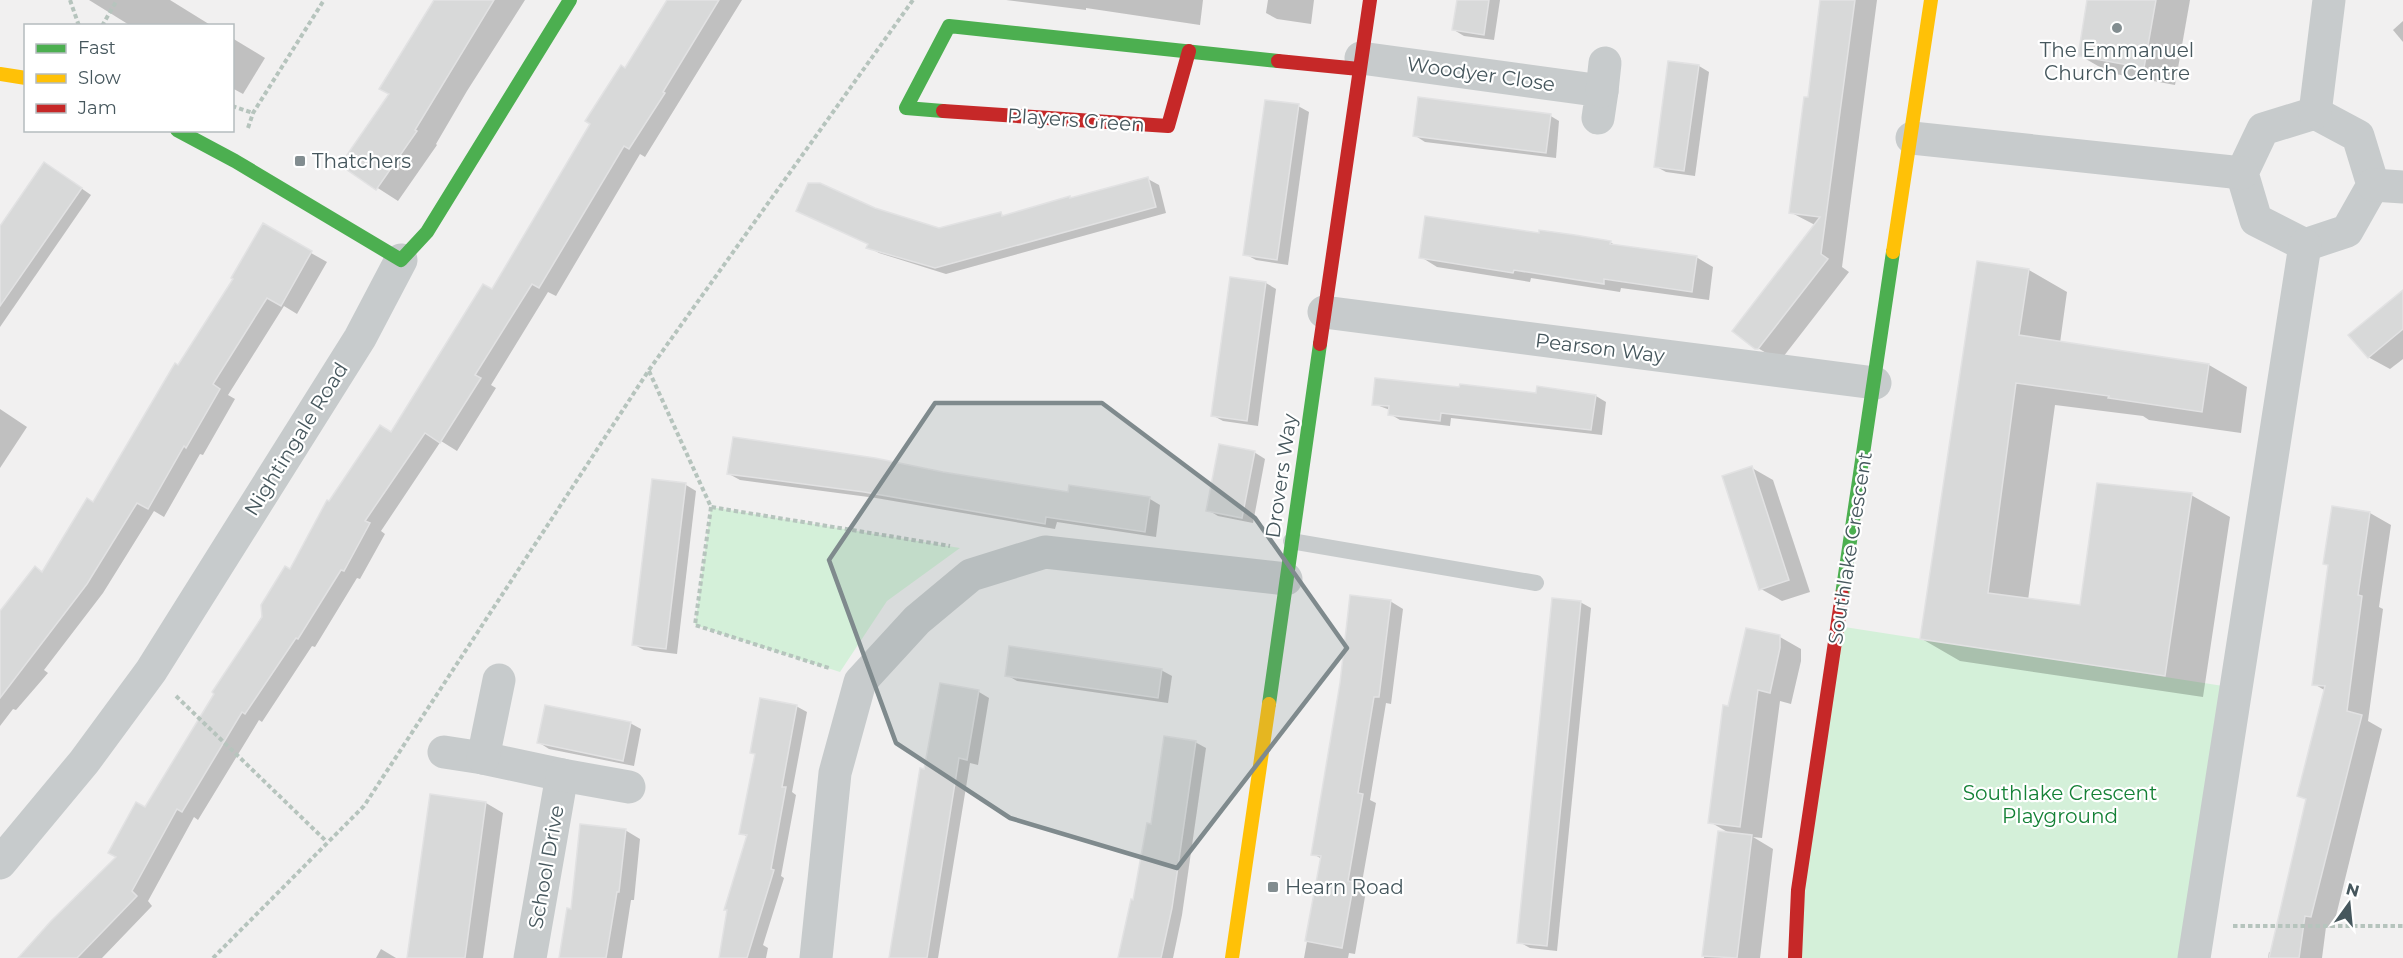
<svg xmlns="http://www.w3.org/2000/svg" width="2403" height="958" font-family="Montserrat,sans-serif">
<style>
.green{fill:#d4f0d9}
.shadow{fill:#0003}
.building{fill:#d8d9d9;stroke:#e2e2e3;stroke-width:1.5}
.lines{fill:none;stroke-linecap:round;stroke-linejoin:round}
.path{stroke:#b6c4bd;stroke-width:4;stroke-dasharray:4.5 3;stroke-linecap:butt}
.lane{stroke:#c7cbcc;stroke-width:16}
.street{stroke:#c7cbcc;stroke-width:33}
.fast{stroke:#4caf50;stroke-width:14}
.slow{stroke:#ffc107;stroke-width:14}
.jam{stroke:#c62828;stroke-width:14}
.marked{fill:#7f8a8d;fill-opacity:0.2;stroke:#7f8a8d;stroke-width:4.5;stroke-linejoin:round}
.poi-dot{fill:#828d90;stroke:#fff;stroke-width:2}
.labels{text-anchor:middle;stroke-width:4.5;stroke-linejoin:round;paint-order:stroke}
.poi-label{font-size:20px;fill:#46575d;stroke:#fff;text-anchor:start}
.street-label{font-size:20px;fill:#46575d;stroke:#fff}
.park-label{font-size:20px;fill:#148136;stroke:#fff}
</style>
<rect width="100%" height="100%" fill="#f1f0f0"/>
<g class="green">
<polygon points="711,507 960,548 887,601 840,672 695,625"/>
<polygon points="1838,626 2236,688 2194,958 1795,958"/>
</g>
<g class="shadow">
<polygon points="89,0 170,0 212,26 131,26"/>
<polygon points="435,0 525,0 467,91 436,144 437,145 398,201 342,165 391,94"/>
<polygon points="669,0 742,0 645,157 640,154 556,296 548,292 491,385 496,388 457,451 441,441 381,531 385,534 360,579 357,578 315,647 312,646 262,722 259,720 198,820 194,817 148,901 152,906 102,958 21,958 119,857 329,503 392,434 493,291"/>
<polygon points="1006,0 1203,0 1200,25 1086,8 1086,10"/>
<polygon points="1268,0 1314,0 1311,24 1277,19 1266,13"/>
<polygon points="1458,0 1500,0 1494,40 1464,36 1454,30"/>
<polygon points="1822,0 1877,0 1842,267 1849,272 1780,361 1756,347 1815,225 1790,212 1809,99"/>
<polygon points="2089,0 2190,0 2175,85 2110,73 2079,55"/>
<polygon points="2403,21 2403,42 2393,30"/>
<polygon points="232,38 265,58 243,94 232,88"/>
<polygon points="1699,66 1709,72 1695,176 1666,172 1655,166"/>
<polygon points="1298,106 1309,112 1288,265 1256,260 1245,254"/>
<polygon points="1549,115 1559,121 1556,158 1425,142 1414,135"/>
<polygon points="55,170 91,195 0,327 0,229"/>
<polygon points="1148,179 1159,185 1166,213 946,274 879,253 868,247 875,209 939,229 1001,214 1006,217 1070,197 1072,199"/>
<polygon points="263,226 327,262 297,314 284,306 228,395 235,399 203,455 200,454 164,517 154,511 103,593 44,670 48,673 16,710 13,709 0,726 0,635 35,568 43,573 94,503 235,278"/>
<polygon points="1540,235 1610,242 1618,247 1696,257 1713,267 1709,300 1621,288 1620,292 1531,278 1530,282 1437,267 1421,257"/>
<polygon points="2029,270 2067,292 2060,343 2209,365 2247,387 2241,433 2149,420 2143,416 2055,405 2028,600 2081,607 2191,495 2230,517 2203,697 1960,661 1922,639"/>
<polygon points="1231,278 1266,283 1276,289 1258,426 1223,421 1212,415"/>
<polygon points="2403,292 2403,359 2390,369 2368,357"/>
<polygon points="1537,395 1596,396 1606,402 1602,435 1451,418 1450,426 1400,420 1390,414 1390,410 1374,404"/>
<polygon points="0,409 27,427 0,468"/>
<polygon points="1254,452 1265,459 1253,523 1218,516 1208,510"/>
<polygon points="1752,468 1773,480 1810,592 1782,601 1761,589"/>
<polygon points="943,473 1070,494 1150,499 1160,505 1156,537 1057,522 1055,529 876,498 740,480 729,474"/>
<polygon points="653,481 686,485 696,491 677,654 644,650 633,644"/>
<polygon points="2333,507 2370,513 2391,525 2379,607 2383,609 2368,721 2382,729 2333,928 2326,927 2322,958 2268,958 2269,952 2271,953 2307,800 2299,796 2326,691 2314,684 2330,566 2325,564"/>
<polygon points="1390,601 1403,609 1391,704 1386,703 1370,800 1376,803 1361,888 1366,891 1355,954 1349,953 1348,958 1304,958 1322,859 1313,854"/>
<polygon points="1580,602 1591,608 1557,951 1530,948 1519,942"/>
<polygon points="1780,637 1801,649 1801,661 1791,704 1780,701 1762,838 1753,837 1773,849 1760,958 1704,958 1719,832 1731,834 1710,822 1729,708"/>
<polygon points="1161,670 1172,676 1168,703 1017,681 1007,675"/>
<polygon points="941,685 979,692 989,698 978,765 970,763 938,958 890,958"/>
<polygon points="796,706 807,712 792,792 796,795 781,876 784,878 763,945 768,948 766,958 720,958 748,837 741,833 756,755 752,752"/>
<polygon points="630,723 641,729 634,766 549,749 538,742"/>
<polygon points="1195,742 1206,748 1182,915 1173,958 1120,958 1152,826"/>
<polygon points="431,796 486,803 503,813 483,958 409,958"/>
<polygon points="625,830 640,839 634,900 631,900 622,958 560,958 572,911"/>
<polygon points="381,949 396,958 376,958"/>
</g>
<g class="building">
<polygon points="434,0 494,0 415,130 417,131 376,190 340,165 389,94 379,89"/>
<polygon points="667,0 719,0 663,92 665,93 629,149 624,146 539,288 532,284 475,375 481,378 440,443 425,433 365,521 370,523 344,571 341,570 298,639 296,638 245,714 242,712 182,812 177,809 132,891 137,896 77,958 18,958 51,921 116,857 108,853 136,802 145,807 214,694 212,692 262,617 261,605 285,566 290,569 327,500 329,501 380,425 391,432 483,284 492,289 590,124 585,121 621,65 625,68"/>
<polygon points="1457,0 1489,0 1484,35 1452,30"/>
<polygon points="1820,0 1855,0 1821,254 1828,259 1758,349 1755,349 1732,331 1820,217 1789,213 1804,97 1808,97"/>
<polygon points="2087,0 2156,0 2144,68 2078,56"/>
<polygon points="1668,61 1699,65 1684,171 1654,167"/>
<polygon points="1418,97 1551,114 1546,153 1413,136"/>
<polygon points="1265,100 1299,104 1277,260 1243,255"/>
<polygon points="44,162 82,188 0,306 0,226"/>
<polygon points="1148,177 1156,207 935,268 866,248 868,244 796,211 808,183 820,183 875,208 939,228 1001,212 1002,216 1070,196 1070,198"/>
<polygon points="1425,216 1539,233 1539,230 1575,235 1611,241 1610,244 1697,256 1692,292 1604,279 1604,284 1514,270 1513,273 1419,258"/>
<polygon points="263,223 312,251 281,306 267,298 213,384 220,389 186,448 184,446 148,509 137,503 87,584 0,698 0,611 35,566 42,572 87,498 93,502 175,363 178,365 233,279 231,278"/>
<polygon points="1977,261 2029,269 2019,335 2209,364 2202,412 2108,398 2109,396 2016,383 1988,593 2080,605 2097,483 2192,493 2165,676 1920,639"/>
<polygon points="1230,277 1266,282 1247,421 1211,416"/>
<polygon points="2403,290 2403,329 2368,358 2348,335"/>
<polygon points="1375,378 1459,387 1460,384 1536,393 1537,386 1596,395 1591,430 1441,413 1440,421 1388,415 1389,406 1372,405"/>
<polygon points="733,437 875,458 943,472 1068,492 1069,485 1150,497 1145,532 1046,517 1045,524 864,492 727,474"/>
<polygon points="1219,444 1255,451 1242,518 1206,511"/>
<polygon points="1752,466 1789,580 1759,590 1722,476"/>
<polygon points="652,479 686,483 666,649 632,645"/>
<polygon points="2332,506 2370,512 2358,595 2362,596 2347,711 2362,715 2311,917 2305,916 2299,958 2269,958 2306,799 2297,796 2325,686 2312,685 2328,565 2323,564"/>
<polygon points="1350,595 1391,600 1379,697 1374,697 1358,793 1363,794 1348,881 1354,882 1342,948 1305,941 1321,856 1311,855 1340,683"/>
<polygon points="1552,598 1581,601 1547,946 1517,943"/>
<polygon points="1746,628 1780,635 1780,648 1770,693 1758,690 1740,827 1708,823 1723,705 1728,706"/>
<polygon points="1009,646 1162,669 1158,698 1005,676"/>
<polygon points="940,683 979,690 967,760 959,758 927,958 889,958 920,768 924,769"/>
<polygon points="760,698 797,705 782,787 786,787 771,869 774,870 747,958 719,958 727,910 724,910 747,835 739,834 755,754 750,753"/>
<polygon points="545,705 631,722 623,761 537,743"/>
<polygon points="1164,736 1196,741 1172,908 1161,958 1118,958 1131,899 1133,900 1147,823 1151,824"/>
<polygon points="430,794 486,802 465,958 407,958"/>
<polygon points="580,824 626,829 619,892 617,892 606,958 559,958 567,908 571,909"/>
<polygon points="1718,831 1752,835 1737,958 1702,956"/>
</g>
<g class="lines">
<g class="path">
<polyline points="70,0 79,26"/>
<polyline points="102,26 117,0"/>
<polyline points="232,106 253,113"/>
<polyline points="248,128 253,113 324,0"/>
<polyline points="649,371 711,507 950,546"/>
<polyline points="711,507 695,625 829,668"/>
<polyline points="176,696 326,841"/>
<polyline points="2233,926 2403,926"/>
<polyline points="213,958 364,806 649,370 913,0"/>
</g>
<polyline class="lane" points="1291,541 1536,583"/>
<g class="street">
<polyline points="1361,58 1602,91 1598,118"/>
<polyline points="1602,91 1605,63"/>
<polygon points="2315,113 2358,136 2373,185 2347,231 2305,245 2256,220 2242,173 2263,129"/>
<polyline points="2315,113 2329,0"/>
<polyline points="1912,138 2242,173"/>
<polyline points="2373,185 2403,187"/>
<polyline points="1324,312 1875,383"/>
<polyline points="444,752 483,758 562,775 530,958"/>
<polyline points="483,758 499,680"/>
<polyline points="562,775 629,787"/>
<polyline points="0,863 84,762 151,671 360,338 401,260"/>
<polyline points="816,958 835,773 860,682 917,620 971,575 1045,552 1286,579"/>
<polyline points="2194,958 2305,245"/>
</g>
<g class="fast">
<polyline points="943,111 906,108 949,26 1278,61"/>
<polyline points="177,130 235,161 401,260 427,232 570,0"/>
<polyline points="1842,595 1893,252"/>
<polyline points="1269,704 1320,344"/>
</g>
<g class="slow">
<polyline points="0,74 26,78"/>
<polyline points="1893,252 1931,0"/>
<polyline points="1232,958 1269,704"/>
</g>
<g class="jam">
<polyline points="1278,61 1359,69"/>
<polyline points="943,111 1168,126 1189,51"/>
<polyline points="1320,344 1370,0"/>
<polyline points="1795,958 1798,890 1842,595"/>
</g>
</g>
<path class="marked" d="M935,403h167l153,115 92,130 -170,220 -167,-50 -114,-75 -67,-183z"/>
<g class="poi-dot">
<circle cx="2117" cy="28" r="6"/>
<rect x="294" y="155" width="12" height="12" rx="3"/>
<rect x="1267" y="881" width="12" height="12" rx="3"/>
</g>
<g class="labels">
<g class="poi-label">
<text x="2117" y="57" text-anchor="middle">The Emmanuel<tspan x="2117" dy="23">Church Centre</tspan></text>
<text x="312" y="168">Thatchers</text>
<text x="1285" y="894">Hearn Road</text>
</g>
<g class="street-label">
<text transform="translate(1481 74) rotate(8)" y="7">Woodyer Close</text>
<text transform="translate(1076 120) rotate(4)" y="7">Players Green</text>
<text transform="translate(1600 348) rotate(7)" y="7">Pearson Way</text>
<text transform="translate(296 439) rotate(-58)" y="7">Nightingale Road</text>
<text transform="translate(1281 476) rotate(-82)" y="7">Drovers Way</text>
<text transform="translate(1850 548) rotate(-81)" y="7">Southlake Crescent</text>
<text transform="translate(546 867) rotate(-80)" y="7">School Drive</text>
</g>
<g class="park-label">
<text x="2060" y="800">Southlake Crescent<tspan x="2060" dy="23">Playground</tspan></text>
</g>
</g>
<rect x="24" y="24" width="210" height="108" fill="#ffffff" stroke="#b5bcbe" stroke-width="1.5"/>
<rect x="36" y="44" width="30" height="9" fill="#4caf50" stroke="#b5bcbe" stroke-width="1.5"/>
<text x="78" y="54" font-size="18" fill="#46575d">Fast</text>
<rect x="36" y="74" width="30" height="9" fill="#ffc107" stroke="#b5bcbe" stroke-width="1.5"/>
<text x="78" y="84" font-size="18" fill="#46575d">Slow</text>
<rect x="36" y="104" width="30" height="9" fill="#c62828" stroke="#b5bcbe" stroke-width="1.5"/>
<text x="78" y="114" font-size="18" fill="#46575d">Jam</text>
<g transform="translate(2349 904) rotate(15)" stroke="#ffffff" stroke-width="4.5" paint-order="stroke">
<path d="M0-4.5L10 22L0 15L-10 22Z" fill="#46575d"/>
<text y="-9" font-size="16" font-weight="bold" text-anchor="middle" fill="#46575d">N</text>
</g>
</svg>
